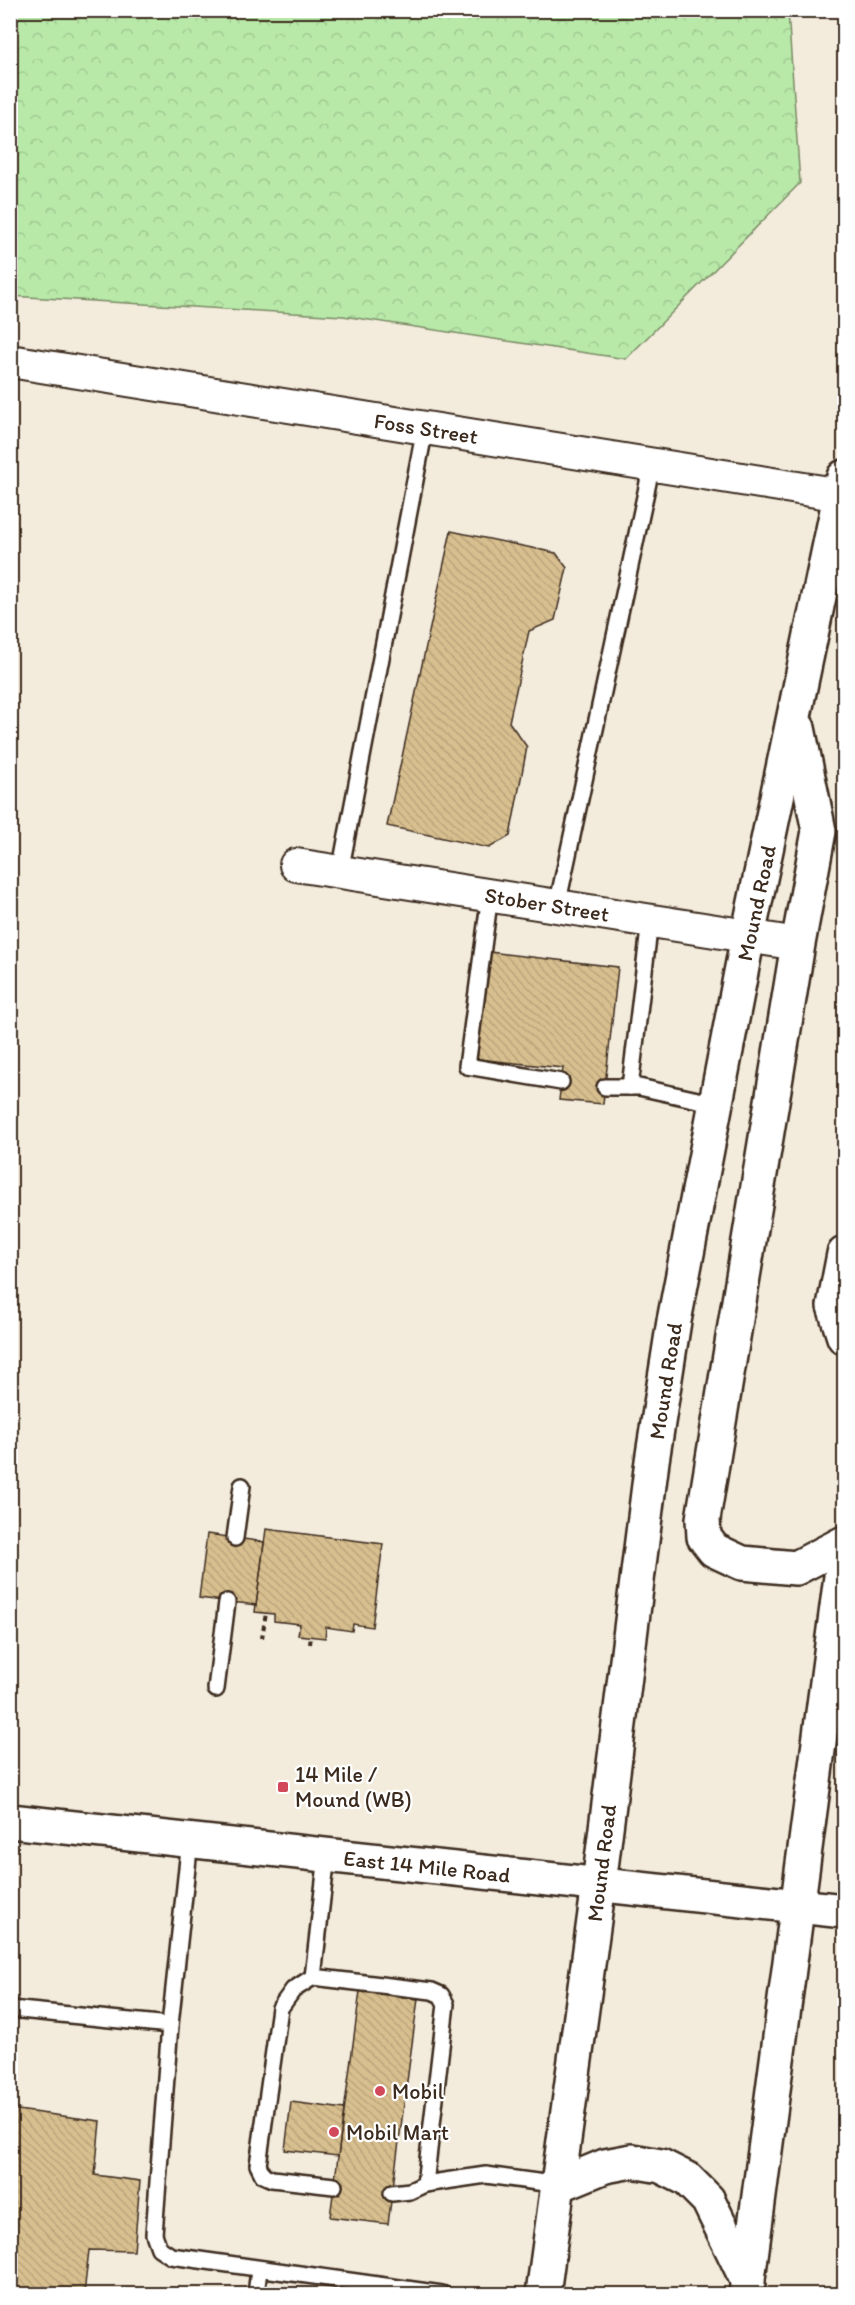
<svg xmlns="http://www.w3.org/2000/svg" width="855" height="2305" font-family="Itim,sans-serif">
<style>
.forest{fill:url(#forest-crowns);stroke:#7a8a64;stroke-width:1.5}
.building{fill:url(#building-back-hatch);stroke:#3b2a1e;stroke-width:1.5}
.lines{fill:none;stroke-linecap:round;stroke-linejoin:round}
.lane-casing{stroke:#3b2a1e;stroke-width:20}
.street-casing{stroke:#3b2a1e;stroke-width:36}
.secondary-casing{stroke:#3b2a1e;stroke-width:38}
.path{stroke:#3b2a1e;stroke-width:4;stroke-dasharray:4.5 4.5;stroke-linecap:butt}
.lane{stroke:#fff;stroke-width:15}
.street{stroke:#fff;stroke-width:32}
.secondary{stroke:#fff;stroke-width:33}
.poi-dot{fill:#d1495b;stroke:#fff;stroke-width:2}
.labels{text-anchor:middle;stroke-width:4.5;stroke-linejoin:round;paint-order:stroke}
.street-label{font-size:22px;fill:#3b2a1e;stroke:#fff}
.poi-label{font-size:22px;fill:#3b2a1e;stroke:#fff;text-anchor:start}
</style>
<defs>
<pattern id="forest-crowns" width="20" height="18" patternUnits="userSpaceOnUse" patternTransform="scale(1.5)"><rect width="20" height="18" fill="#b8e9a9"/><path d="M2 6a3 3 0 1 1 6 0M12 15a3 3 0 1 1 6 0" fill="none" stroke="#9fc891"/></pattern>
<pattern id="building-back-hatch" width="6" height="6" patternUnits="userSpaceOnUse" patternTransform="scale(1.5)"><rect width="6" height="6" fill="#d8bf8f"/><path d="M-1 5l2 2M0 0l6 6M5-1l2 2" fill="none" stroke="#baa47b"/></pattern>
</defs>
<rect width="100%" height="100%" fill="#f3ecdd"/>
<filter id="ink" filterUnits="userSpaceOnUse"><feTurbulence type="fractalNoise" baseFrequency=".0167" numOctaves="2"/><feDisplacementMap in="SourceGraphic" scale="12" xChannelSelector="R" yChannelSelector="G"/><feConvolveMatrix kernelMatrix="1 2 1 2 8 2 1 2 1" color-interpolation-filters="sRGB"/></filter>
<g filter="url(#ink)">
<polygon class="forest" points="11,10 788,11 800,183 626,359 343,316 11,296"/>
<g class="building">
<polygon points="451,531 556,553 567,568 555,620 529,631 509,722 527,747 510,836 489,848 387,826"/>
<polygon points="489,952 618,967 603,1104 559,1100 563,1068 477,1059"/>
<polygon points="266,1529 383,1544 372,1627 353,1624 352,1631 326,1627 325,1638 298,1635 300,1624 274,1621 274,1614 255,1612"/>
<polygon points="207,1534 264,1542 256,1605 199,1598"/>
<polygon points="360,1991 418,1999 388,2224 330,2217"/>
<polygon points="291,2102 344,2109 338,2156 285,2150"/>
<polygon points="10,2109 100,2121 95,2175 140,2181 134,2251 89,2250 84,2294 10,2294"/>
</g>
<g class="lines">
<g class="lane-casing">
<g id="lane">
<polyline points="340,872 425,428"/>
<polyline points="490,895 467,1066 561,1082"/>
<polyline points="557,906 652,464"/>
<polyline points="605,1087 639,1087 716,1104"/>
<polyline points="630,1087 650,921"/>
<polyline points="235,1538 242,1486"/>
<polyline points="216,1689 227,1602"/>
<polyline points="190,1840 170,2025 154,2234 159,2248 171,2256 442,2294"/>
<polyline points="327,1855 313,1977 432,1991 441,1995 446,2004 425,2184 486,2175 559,2185"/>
<polyline points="313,1977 293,1990 280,2008 258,2165 263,2175 272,2179 334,2186"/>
<polyline points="10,2009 170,2025"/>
<polyline points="392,2193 410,2191 425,2184"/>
<polyline points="256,2294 259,2270"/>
</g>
</g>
<g class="street-casing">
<g id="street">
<polyline points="10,361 841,495"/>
<polyline points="296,865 798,944"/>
</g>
</g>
<g class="secondary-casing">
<g id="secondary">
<polyline points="798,728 819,831 798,944 703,1519 704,1537 714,1550 742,1563 796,1568 844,1543"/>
<polyline points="844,1254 834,1306 844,1337"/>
<polyline points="10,1821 844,1911"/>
<polyline points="559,2185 605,2166 632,2161 661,2166 687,2179 708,2200 748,2282"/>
<polyline points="543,2294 599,1884 652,1461 674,1321 748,936 844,477"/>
<polyline points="746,2294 844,1554"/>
</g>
</g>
<g class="path">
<polyline points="262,1638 266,1613"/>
<polyline points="310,1644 311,1636"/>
</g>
<use href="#lane" class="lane"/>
<use href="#street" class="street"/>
<use href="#secondary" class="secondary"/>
</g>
</g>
<g class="poi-dot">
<rect x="277" y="1781" width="12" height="12" rx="3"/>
<circle cx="380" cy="2091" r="6"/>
<circle cx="334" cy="2132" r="6"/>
</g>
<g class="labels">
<g class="street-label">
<text transform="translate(426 428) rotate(9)" y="8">Foss Street</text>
<text transform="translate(756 903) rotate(-78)" y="8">Mound Road</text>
<text transform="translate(547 904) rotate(9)" y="8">Stober Street</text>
<text transform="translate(665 1381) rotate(-81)" y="8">Mound Road</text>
<text transform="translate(601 1863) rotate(-83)" y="8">Mound Road</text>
<text transform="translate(427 1866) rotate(6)" y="8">East 14 Mile Road</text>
</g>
<g class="poi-label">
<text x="295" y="1782">14 Mile /<tspan x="295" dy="25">Mound (WB)</tspan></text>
<text x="392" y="2099">Mobil</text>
<text x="346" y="2140">Mobil Mart</text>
</g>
</g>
<rect width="855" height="2305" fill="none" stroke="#fff" stroke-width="36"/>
<rect x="18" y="18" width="819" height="2269" fill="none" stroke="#3b2a1e" stroke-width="2" filter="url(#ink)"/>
</svg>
